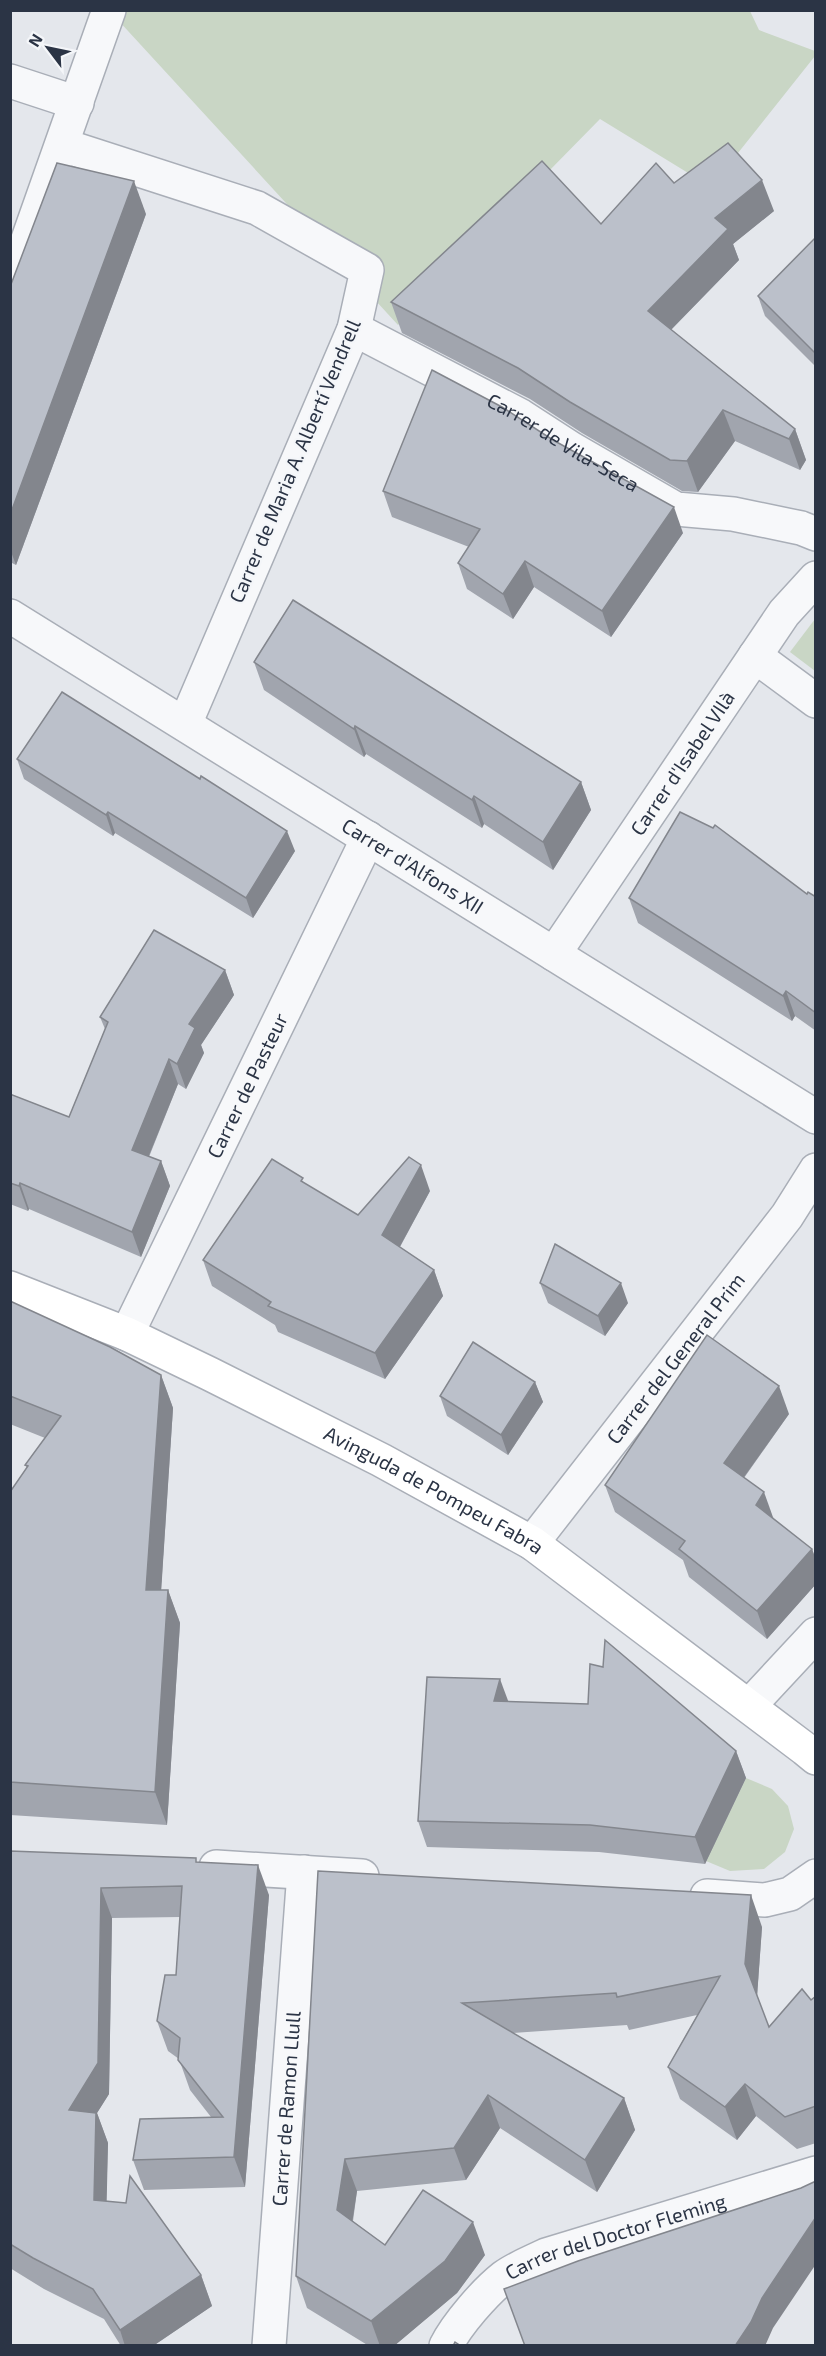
<svg xmlns="http://www.w3.org/2000/svg" width="826" height="2356" font-family="'Exo 2',sans-serif">
<style>
.green{fill:#c9d6c5}
.lines{fill:none;stroke-linecap:round;stroke-linejoin:round}
.street-casing{stroke:#a9aeb7;stroke-width:36}
.secondary-casing{stroke:#a9aeb7;stroke-width:36}
.street{stroke:#f7f8fa;stroke-width:33}
.secondary{stroke:#fff;stroke-width:33}
.wall{fill:#a1a5ae}
.shaded-wall{fill:#83868d}
.building{fill:#bbc0ca;stroke:#83868d;stroke-width:1.5}
.labels{text-anchor:middle;stroke-width:4.5;stroke-linejoin:round;paint-order:stroke}
.street-label{font-size:20px;fill:#2b3445;stroke:#f4f6f9}
</style>
<rect width="100%" height="100%" fill="#e4e7ec"/>
<g class="green">
<polygon points="121,10 750,11 759,30 815,51 815,56 711,187 600,119 398,325 117,19"/>
<polygon points="815,619 815,671 790,652"/>
<polygon points="746,1778 772,1789 788,1806 794,1829 785,1852 764,1869 730,1871 706,1861"/>
</g>
<g class="lines">
<g class="street-casing">
<g id="street">
<polyline points="10,81 77,103"/>
<polyline points="62,145 257,208 367,270 354,329 185,724"/>
<polyline points="10,290 109,10"/>
<path id="s1" d="M354,329l167,87 51,33 104,60 57,5 68,14 15,6"/>
<path id="s2" d="M10,616l806,501"/>
<polyline points="755,656 816,701"/>
<path id="s3" d="M554,954l230,-341 32,-35"/>
<path id="s4" d="M127,1334l241,-496"/>
<path id="s5" d="M532,1543l255,-327 29,-46"/>
<polyline points="749,1706 816,1634"/>
<polyline points="216,1867 362,1876"/>
<polyline points="707,1896 765,1900 790,1894 816,1876"/>
<path id="s6" d="M269,2346l35,-474"/>
<path id="s7" d="M446,2346c11,-22 39,-54 58,-69 12,-9 28,-15 42,-22l270,-82"/>
</g>
</g>
<g class="secondary-casing">
<g id="secondary">
<path id="s8" d="M10,1288l117,46 83,40 171,86 151,83 273,206 11,9"/>
</g>
</g>
<use href="#street" class="street"/>
<use href="#secondary" class="secondary"/>
</g>
<g class="wall">
<polygon points="674,183 774,211 733,244 739,260 671,330 795,429 806,460 800,470 735,441 698,492 682,491 582,433 530,399 402,333 391,302 601,224"/>
<polygon points="146,214 16,565 10,562 10,287"/>
<polygon points="816,237 816,367 765,316 758,296"/>
<polygon points="383,491 683,533 611,637 534,587 513,619 467,589 458,563 469,547 392,517"/>
<polygon points="254,662 581,782 591,810 553,870 484,824 482,828 366,754 364,757 264,690"/>
<polygon points="17,759 295,851 253,918 115,833 113,836 24,779"/>
<polygon points="807,894 816,897 816,1031 795,1016 792,1021 638,923 629,898"/>
<polygon points="225,970 234,995 201,1045 204,1053 186,1089 178,1084 149,1157 161,1161 170,1186 141,1257 29,1209 28,1211 10,1204 10,1094 69,1117 105,1029 100,1017"/>
<polygon points="305,1184 358,1215 430,1191 400,1247 434,1270 443,1296 385,1379 278,1332 275,1325 212,1286 203,1260"/>
<polygon points="540,1283 628,1303 605,1336 548,1303"/>
<polygon points="10,1301 161,1375 173,1408 161,1590 168,1590 180,1623 167,1825 10,1815 10,1492 27,1468 25,1465 45,1438 10,1424"/>
<polygon points="535,1382 543,1402 508,1455 447,1416 440,1396"/>
<polygon points="789,1414 744,1478 773,1519 812,1549 816,1560 816,1584 767,1639 689,1577 683,1560 615,1512 605,1485"/>
<polygon points="508,1701 736,1751 746,1778 705,1864 599,1852 427,1847 418,1821"/>
<polygon points="10,1851 198,1862 269,1895 245,2187 144,2190 133,2160 211,2117 190,2090 179,2059 168,2051 157,2021 176,1975 180,1917 112,1918 109,2094 97,2113 108,2143 106,2202 201,2275 212,2306 153,2346 121,2346 104,2319 44,2289 10,2268"/>
<polygon points="318,1871 762,1927 757,1996 769,2027 816,1996 816,2143 797,2149 756,2116 737,2140 680,2099 668,2067 697,2015 629,2030 627,2025 513,2033 624,2098 635,2130 597,2192 500,2128 466,2180 357,2191 353,2221 385,2245 485,2255 457,2293 394,2346 369,2346 307,2308 296,2276"/>
</g>
<g class="shaded-wall">
<polygon points="762,180 774,211 733,244 739,260 659,342 648,311 715,218"/>
<polygon points="134,181 146,214 16,565 10,549 10,515"/>
<polygon points="723,410 735,441 698,492 687,461"/>
<polygon points="795,429 806,460 800,470 789,439"/>
<polygon points="674,507 683,533 611,637 602,611"/>
<polygon points="525,561 534,587 513,619 503,594"/>
<polygon points="355,726 366,754 364,757 354,729"/>
<polygon points="581,782 591,810 553,870 543,842"/>
<polygon points="474,796 484,824 482,828 472,800"/>
<polygon points="108,812 115,833 113,836 106,815"/>
<polygon points="287,831 295,851 253,918 246,898"/>
<polygon points="225,970 234,995 201,1045 204,1053 186,1089 177,1064 189,1024"/>
<polygon points="786,991 795,1016 792,1021 783,996"/>
<polygon points="169,1059 178,1084 141,1175 132,1150"/>
<polygon points="161,1161 170,1186 141,1257 132,1232"/>
<polygon points="421,1165 430,1191 392,1261 382,1235"/>
<polygon points="20,1183 29,1209 28,1211 19,1186"/>
<polygon points="434,1270 443,1296 385,1379 375,1353"/>
<polygon points="621,1283 628,1303 605,1336 598,1316"/>
<polygon points="161,1375 173,1408 159,1624 146,1590"/>
<polygon points="535,1382 543,1402 508,1455 501,1435"/>
<polygon points="779,1386 789,1414 734,1491 724,1463"/>
<polygon points="764,1492 774,1520 756,1505"/>
<polygon points="812,1549 816,1560 816,1584 767,1639 757,1611"/>
<polygon points="168,1590 180,1623 167,1825 155,1792"/>
<polygon points="500,1679 510,1706 494,1701"/>
<polygon points="736,1751 746,1778 705,1864 695,1837"/>
<polygon points="258,1865 269,1895 245,2187 234,2157"/>
<polygon points="101,1888 112,1918 109,2094 97,2113 108,2143 106,2231 94,2200 69,2110"/>
<polygon points="751,1895 762,1927 757,1997 745,1964"/>
<polygon points="745,2084 756,2116 737,2140 725,2107"/>
<polygon points="488,2095 500,2128 466,2180 454,2148"/>
<polygon points="624,2098 635,2130 597,2192 585,2160"/>
<polygon points="345,2159 357,2191 349,2243 337,2210"/>
<polygon points="816,2217 816,2264 773,2328 765,2346 735,2346 762,2298"/>
<polygon points="473,2222 485,2255 457,2293 394,2346 380,2346 371,2321"/>
<polygon points="201,2275 212,2306 153,2346 125,2346 120,2330"/>
</g>
<g class="building">
<polygon points="728,143 762,180 715,218 728,229 648,311 795,429 789,439 723,410 687,461 670,460 570,402 518,368 391,302 542,161 601,224 656,163 674,183"/>
<polygon points="57,163 134,181 10,515 10,287"/>
<polygon points="816,237 816,354 758,296"/>
<polygon points="432,370 502,407 553,440 674,507 602,611 525,561 503,594 458,563 480,529 383,491"/>
<polygon points="293,600 581,782 543,842 474,796 472,800 355,726 354,729 254,662"/>
<polygon points="62,692 200,779 201,776 287,831 246,898 108,812 106,815 17,759"/>
<polygon points="680,812 713,828 715,825 807,894 808,892 816,897 816,1013 786,991 783,996 629,898"/>
<polygon points="154,930 225,970 189,1024 195,1028 177,1064 169,1059 132,1150 161,1161 132,1232 20,1183 19,1186 10,1183 10,1094 69,1117 108,1022 100,1017"/>
<polygon points="409,1157 421,1165 382,1235 434,1270 375,1353 268,1306 271,1302 203,1260 272,1159 303,1178 301,1181 358,1215"/>
<polygon points="555,1244 621,1283 598,1316 540,1283"/>
<polygon points="10,1301 110,1347 161,1375 146,1590 168,1590 155,1792 10,1782 10,1492 28,1466 25,1465 61,1416 10,1396"/>
<polygon points="707,1335 779,1386 724,1463 764,1492 756,1505 812,1549 757,1611 679,1549 685,1541 605,1485"/>
<polygon points="473,1342 535,1382 501,1435 440,1396"/>
<polygon points="605,1640 736,1751 695,1837 590,1825 418,1821 427,1677 500,1679 494,1701 588,1704 590,1664 603,1667"/>
<polygon points="10,1851 196,1858 196,1862 258,1865 234,2157 133,2160 140,2119 223,2117 178,2060 180,2038 157,2021 165,1975 176,1975 182,1886 101,1888 98,2063 69,2110 96,2113 94,2200 126,2203 130,2176 201,2275 120,2330 93,2289 33,2258 10,2244"/>
<polygon points="318,1871 751,1895 745,1964 769,2027 802,1989 811,2000 816,1996 816,2106 785,2117 745,2084 725,2107 668,2067 720,1976 617,1997 616,1993 462,2003 624,2098 585,2160 488,2095 454,2148 345,2159 337,2210 385,2245 423,2190 473,2222 445,2261 371,2321 296,2276"/>
<polygon points="816,2181 816,2217 762,2298 751,2322 735,2346 525,2346 504,2289 578,2261 801,2188"/>
<polygon points="455,2342 461,2346 453,2346"/>
</g>
<g class="labels">
<g class="street-label">
<text dy="7" stroke="none"><textPath href="#s1" startOffset="238">Carrer de Vila-Seca</textPath></text>
<text transform="translate(295 461) rotate(-67)" y="7">Carrer de Maria A. Albertí Vendrell</text>
<text dy="7" stroke="none"><textPath href="#s3" startOffset="230">Carrer d'Isabel VIlà</textPath></text>
<text dy="7" stroke="none"><textPath href="#s2" startOffset="474">Carrer d'Alfons XII</textPath></text>
<text dy="7" stroke="none"><textPath href="#s4" startOffset="276">Carrer de Pasteur</textPath></text>
<text dy="7" stroke="none"><textPath href="#s5" startOffset="234">Carrer del General Prim</textPath></text>
<text dy="7" stroke="none"><textPath href="#s8" startOffset="470">Avinguda de Pompeu Fabra</textPath></text>
<text dy="7" stroke="none"><textPath href="#s6" startOffset="238">Carrer de Ramon Llull</textPath></text>
<text dy="7" stroke="none"><textPath href="#s7" startOffset="210">Carrer del Doctor Fleming</textPath></text>
</g>
</g>
<rect width="826" height="2356" fill="none" stroke="#2b3445" stroke-width="24"/>
<g transform="translate(48 48) rotate(302)" stroke="#f4f6f9" stroke-width="4.5" paint-order="stroke">
<path d="M0-4.5L10 22L0 15L-10 22Z" fill="#2b3445"/>
<text y="-9" font-size="16" font-weight="bold" text-anchor="middle" fill="#2b3445">N</text>
</g>
</svg>
